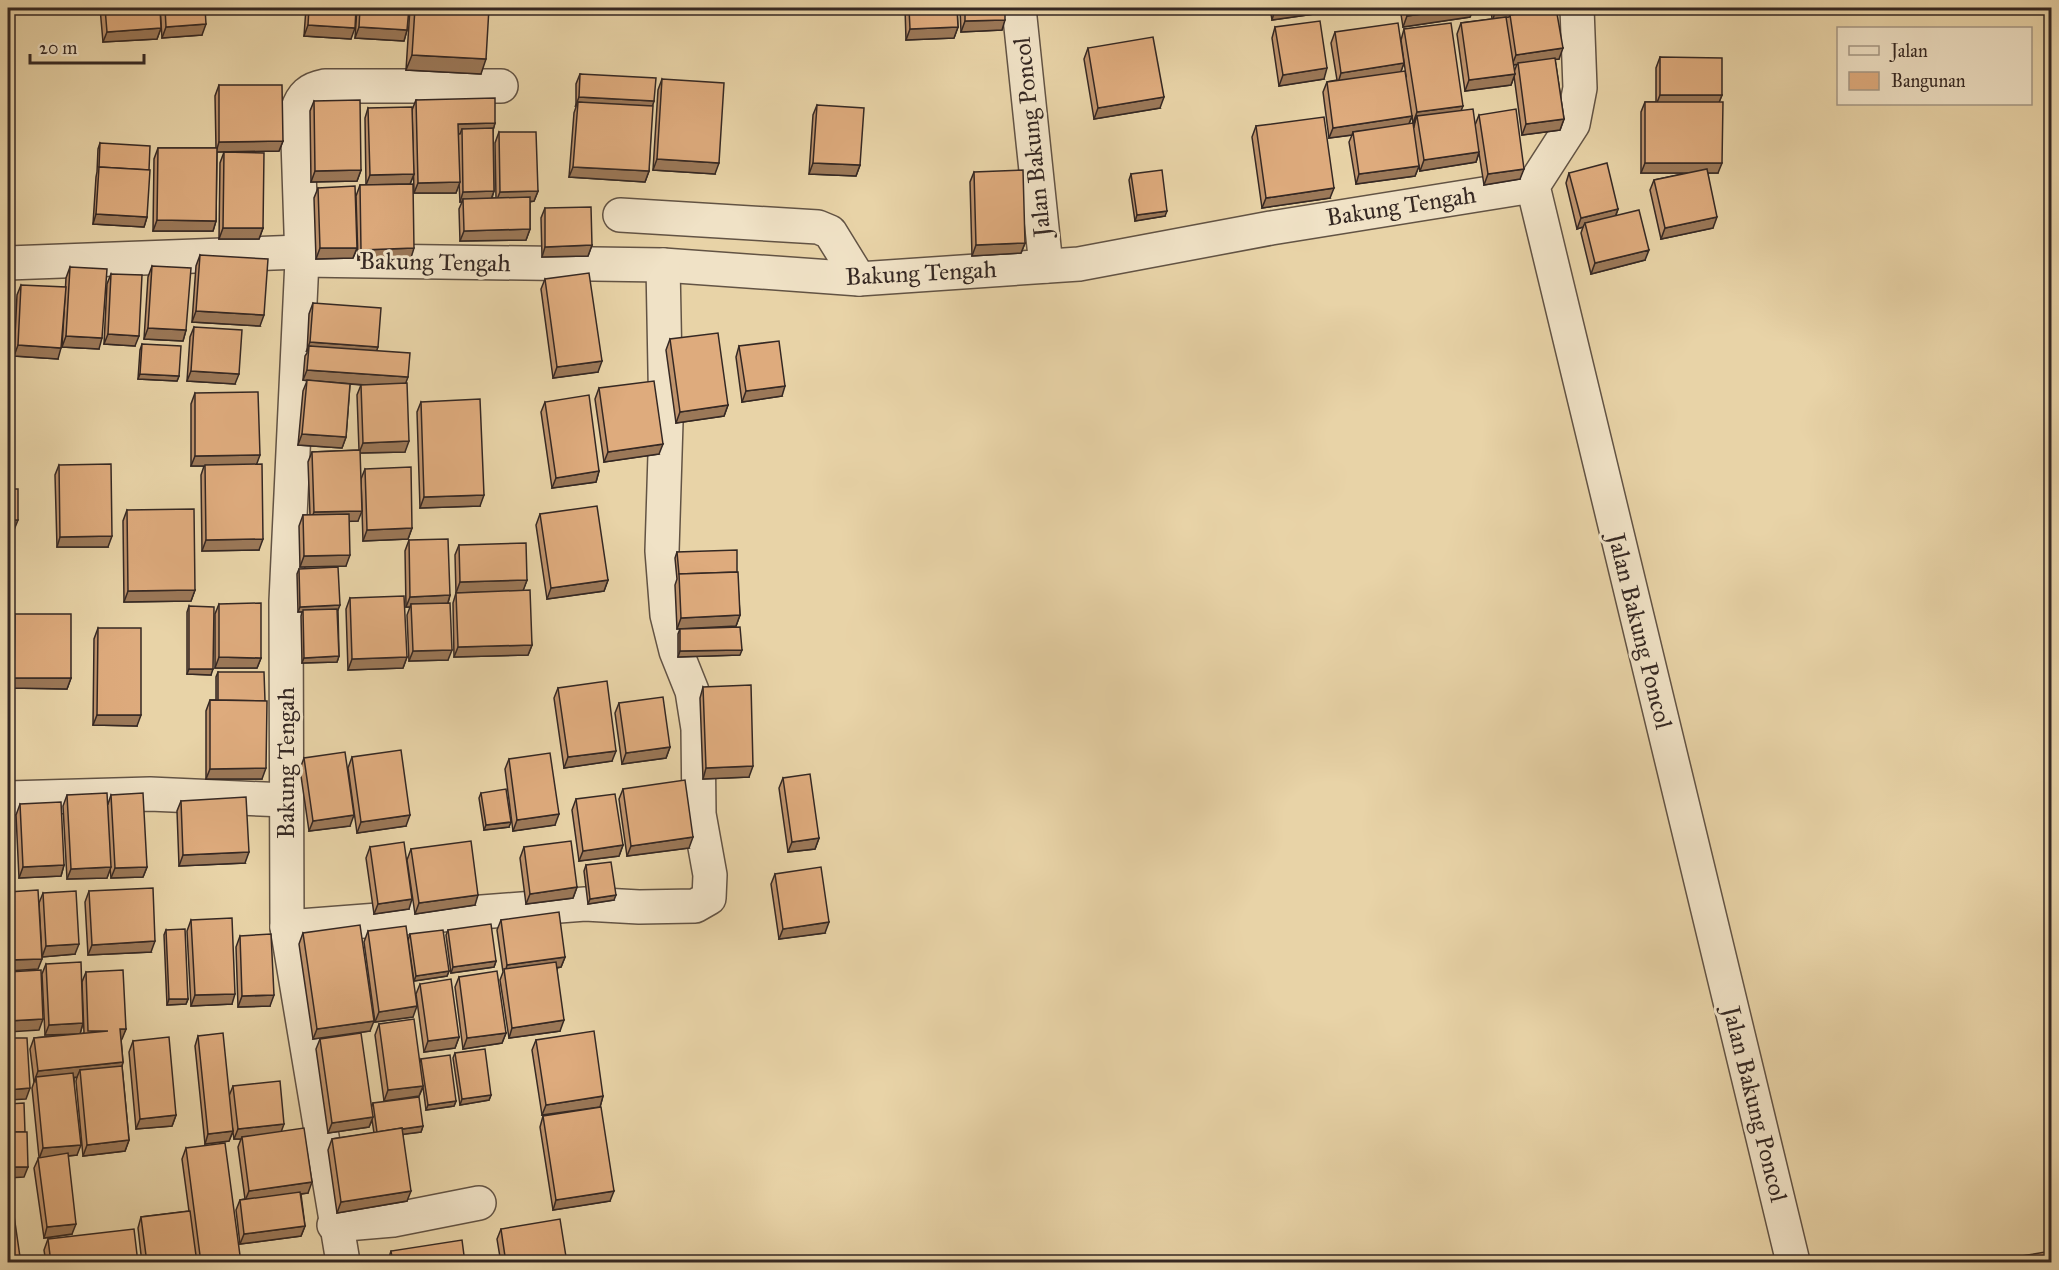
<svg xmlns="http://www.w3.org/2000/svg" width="2059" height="1270" font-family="'IM FELL Great Primer',serif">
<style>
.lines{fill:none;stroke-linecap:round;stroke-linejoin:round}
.street-casing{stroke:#625344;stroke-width:36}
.street{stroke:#f0e2c6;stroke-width:33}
.wall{fill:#bf936c;stroke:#352823;stroke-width:1.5;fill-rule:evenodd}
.shaded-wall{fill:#9b7858;stroke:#352823;stroke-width:1.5}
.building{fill:#deab7d;stroke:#352823;stroke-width:1.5}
.labels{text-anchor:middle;stroke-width:6;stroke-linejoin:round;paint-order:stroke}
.street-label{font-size:24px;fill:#352823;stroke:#f0e2c6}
</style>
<rect width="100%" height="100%" fill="#e8d3a7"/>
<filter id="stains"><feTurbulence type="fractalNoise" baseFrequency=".00333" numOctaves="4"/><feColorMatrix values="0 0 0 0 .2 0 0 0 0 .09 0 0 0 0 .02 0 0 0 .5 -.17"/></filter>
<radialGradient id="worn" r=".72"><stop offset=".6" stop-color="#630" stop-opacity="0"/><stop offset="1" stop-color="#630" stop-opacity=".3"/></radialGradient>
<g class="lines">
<g class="street-casing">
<g id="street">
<polyline points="1019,8 1046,266"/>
<polyline points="1577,8 1580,88 1573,124 1533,186 1793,1262"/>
<polyline points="620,215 818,227 830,232 859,279"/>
<polyline points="302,260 663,265 859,279 1079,264 1271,228 1533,186"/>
<polyline points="8,263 300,252"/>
<polyline points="8,798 150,794 285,800"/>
<polyline points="287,927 585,904 639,907 695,906 709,898 710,875 699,814 698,729 692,691 676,651 667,615 662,551 666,422 663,265"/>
<polyline points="334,1225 393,1220 479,1203"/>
<path d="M343,1262l-56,-335 -1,-326 16,-341 -5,-149c5,-16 12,-22 28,-25h176"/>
</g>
</g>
<use href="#street" class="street"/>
</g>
<g class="wall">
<polygon points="100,8 160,8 161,28 157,39 103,42"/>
<polygon points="160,8 205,8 202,35 162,38"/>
<polygon points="306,8 356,8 351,39 304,36"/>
<polygon points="357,8 409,8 407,30 404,41 355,38"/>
<polygon points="410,8 489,8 481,74 406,70"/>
<polygon points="905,8 957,8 958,27 954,38 906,40"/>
<polygon points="960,8 1005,8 1002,30 961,32"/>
<polygon points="1270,8 1323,8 1321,13 1272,20"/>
<polygon points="1400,8 1474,8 1470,17 1403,27"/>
<path d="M1491,8h65l3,51h-4l9,60 -4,11 -38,5 -8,-59 -3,9 -46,6 -8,-57 4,-11 31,-4zM1517,64l-3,8 -1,-7z"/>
<polygon points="1275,27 1324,79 1279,86 1272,38"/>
<path d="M1404,29l57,81 14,15 4,-10 41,64 -36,6 -5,-32 -3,9 -56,9 -1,-5 -4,10 -59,8 -7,-42 3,-7 -23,3 -6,-46 4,-10 10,-2 -6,-37 4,-11 69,31 -3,8 5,5 -5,-36zM1412,116l1,7 2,-1 -1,5 -5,-3z"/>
<polygon points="1088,48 1160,108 1094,119 1084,59"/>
<polygon points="1660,57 1722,95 1719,102 1718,173 1708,173 1713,228 1661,239 1650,190 1654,180 1687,173 1641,173 1641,112 1645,102 1656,102 1656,68"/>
<polygon points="580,74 654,101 652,106 649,171 645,182 569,177 574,113 576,107 576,84"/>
<polygon points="662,79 715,174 653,170 658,90"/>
<polygon points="219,85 283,141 279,151 217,152 216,221 213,231 153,231 154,159 158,148 216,148 215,96"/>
<polygon points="416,100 495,123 493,130 494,191 492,198 496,198 495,143 499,132 538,191 534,201 530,202 530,229 526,240 460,241 459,209 462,202 460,202 459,183 456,193 414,193 412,110"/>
<polygon points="314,101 361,170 357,181 311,182 310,111"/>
<polygon points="817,105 860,165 856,176 809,174 813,115"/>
<polygon points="368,108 414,174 410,184 411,258 358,260 356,196 360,185 366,185 365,118"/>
<polygon points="1256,126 1330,198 1262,208 1252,137"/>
<polygon points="100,143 147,217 144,227 93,224 96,177 97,172 98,149"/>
<polygon points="224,152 263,228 259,239 219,239 220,163"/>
<polygon points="974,172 1025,243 1021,253 972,256 970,182"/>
<polygon points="1569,173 1618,209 1616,215 1645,260 1591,274 1581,233 1583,227 1577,229 1566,183"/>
<polygon points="1131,174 1165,216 1135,221 1129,180"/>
<polygon points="318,188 357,248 353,258 316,259 314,198"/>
<polygon points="545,208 592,245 588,256 542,257 541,218"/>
<polygon points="200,255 260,326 192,322 196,266"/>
<polygon points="152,266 186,330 183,341 144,339 148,277"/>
<polygon points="70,267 99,349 62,347 66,278"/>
<polygon points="111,274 135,346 104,344 107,284"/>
<polygon points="545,279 598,372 553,378 541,289"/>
<polygon points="21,285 58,359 14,356 17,295"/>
<polygon points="313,303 376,351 406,383 405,452 360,453 358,521 349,521 346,566 300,567 299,526 303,515 310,515 308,462 312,452 359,450 357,395 361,385 350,384 346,437 342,448 298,445 303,391 307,381 303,380 305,356 307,353 309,314"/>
<polygon points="194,327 235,384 187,381 190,337"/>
<polygon points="670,339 728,405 724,416 676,423 666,350"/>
<polygon points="142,344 179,376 177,381 138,379 140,350"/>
<polygon points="739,346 782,396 742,402 736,357"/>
<polygon points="599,388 659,454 604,462 595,399"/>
<polygon points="195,393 256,464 259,550 202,551 201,475 204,466 191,466 191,404"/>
<polygon points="421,402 480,506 420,508 417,412"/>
<polygon points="545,402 599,471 596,482 552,488 541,412"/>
<polygon points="59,465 108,547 57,547 55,475"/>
<polygon points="365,469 412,528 408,539 363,541 361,479"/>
<polygon points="127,510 195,590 191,601 124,602 123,521"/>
<polygon points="540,514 608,580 604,591 547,599 536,525"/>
<polygon points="409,540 450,595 448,603 448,660 409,661 407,615 410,607 406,607 405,551"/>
<polygon points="459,545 527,580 523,590 532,645 528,655 454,657 453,603 456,593 455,555"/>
<polygon points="677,552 737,572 740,615 736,626 677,629 675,585 677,579 675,558"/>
<polygon points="299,569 338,610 339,656 337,662 302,663 301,616 302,612 298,612 297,574"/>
<polygon points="350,598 407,657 403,668 348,670 346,609"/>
<polygon points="219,604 261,658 257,668 215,668 215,614"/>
<polygon points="189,606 211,675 187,674 187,612"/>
<polygon points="15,614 71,678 67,689 10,688 11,625"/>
<polygon points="98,628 137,726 93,725 94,639"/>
<polygon points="680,629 740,655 678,657 678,634"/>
<polygon points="218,672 265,701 262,779 206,779 206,711 210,700 216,700 216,677"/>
<polygon points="703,687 749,777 703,779 700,698"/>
<polygon points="558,688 612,761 564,768 554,698"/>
<polygon points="619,703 670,747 666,758 622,764 615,713"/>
<polygon points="352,757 406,826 357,833 348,768"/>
<polygon points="304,758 350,826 309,831 300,769"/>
<polygon points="509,759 555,825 513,831 505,769"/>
<polygon points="783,778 819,838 815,849 788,852 779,788"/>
<polygon points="623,789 689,848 627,856 619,799"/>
<polygon points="481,793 509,827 484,830 479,798"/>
<polygon points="67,795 108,804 111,795 147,867 143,877 111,878 110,868 107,878 67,879 63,806"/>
<polygon points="576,799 623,845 619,856 579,861 572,810"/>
<polygon points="181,801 245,863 179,866 177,811"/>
<polygon points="20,804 64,865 61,876 19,878 16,815"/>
<polygon points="370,847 409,909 374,914 366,858"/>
<polygon points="524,847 577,887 573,898 526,904 520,858"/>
<polygon points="411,849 475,905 415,914 407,860"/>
<polygon points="586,865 614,900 588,904 584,871"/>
<polygon points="775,874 825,933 779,939 771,884"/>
<polygon points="89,891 151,952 88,955 85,902"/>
<polygon points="43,893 75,954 42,957 39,903"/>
<polygon points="191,920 232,1004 191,1006 187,931"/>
<polygon points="501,920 565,957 561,967 557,968 560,1031 509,1038 500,980 503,972 497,930"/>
<polygon points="166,930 188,999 186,1004 167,1005 164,935"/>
<polygon points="448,930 496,961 494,967 451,973 446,935"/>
<polygon points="368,931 413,1017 375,1022 364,942"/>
<polygon points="303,933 370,1031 313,1039 299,944"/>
<polygon points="410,934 449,971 447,976 414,981 408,940"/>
<polygon points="240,936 270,1006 238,1007 236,947"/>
<polygon points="46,964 83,1023 80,1034 84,1033 82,982 86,972 126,1029 121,1039 123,1062 122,1066 129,1140 125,1151 83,1156 76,1081 77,1077 74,1078 77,1155 68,1156 72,1234 44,1238 34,1168 39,1157 32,1088 34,1082 30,1049 34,1038 79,1034 45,1035 42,974"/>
<polygon points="459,977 506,1033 502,1043 463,1049 455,987"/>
<polygon points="420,984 459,1037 455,1048 424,1052 416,994"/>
<polygon points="379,1024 420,1062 421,1059 456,1101 454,1106 426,1110 423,1087 419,1096 384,1101 375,1035"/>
<polygon points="198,1036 229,1096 233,1086 281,1131 308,1193 301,1194 305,1226 301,1236 240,1244 236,1210 240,1200 245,1199 238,1147 241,1139 234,1139 232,1126 233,1131 229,1141 205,1144 195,1046"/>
<polygon points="320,1039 372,1106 373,1103 423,1126 421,1132 403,1134 407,1201 337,1213 328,1150 332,1139 374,1133 372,1120 369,1127 328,1133 316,1049"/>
<polygon points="536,1040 603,1096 600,1107 542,1115 532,1050"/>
<polygon points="133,1041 176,1115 172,1126 136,1129 129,1052"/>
<polygon points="455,1053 491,1095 489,1100 460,1105 453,1058"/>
<polygon points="543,1116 610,1201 553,1210 540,1127"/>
<polygon points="186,1148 241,1263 142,1263 138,1228 141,1217 189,1211 182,1159"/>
<polygon points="501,1229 567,1263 501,1263 497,1239"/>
<polygon points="48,1239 138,1263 46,1263 44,1250"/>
<polygon points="391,1251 465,1263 387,1263"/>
</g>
<g class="shaded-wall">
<polygon points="1082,8 1108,8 1080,12"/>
<polygon points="1287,8 1323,8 1321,13 1272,20 1275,9"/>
<polygon points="1350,8 1363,8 1350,9"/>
<polygon points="1469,8 1474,8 1470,17 1403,27 1407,16"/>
<polygon points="1505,8 1556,8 1510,15 1509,17 1493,19 1496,9"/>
<polygon points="1005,20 1002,30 961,32 965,21"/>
<polygon points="206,24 202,35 162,38 166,27"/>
<polygon points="308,25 355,28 351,39 304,36"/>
<polygon points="359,27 407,30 404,41 355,38"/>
<polygon points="958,27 954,38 906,40 910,29"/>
<polygon points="161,28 157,39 103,42 107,32"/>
<polygon points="1563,48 1559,59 1512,65 1516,55"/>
<polygon points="412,55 486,59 481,74 406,70"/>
<polygon points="1404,63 1400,74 1338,83 1341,73"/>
<polygon points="1327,68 1324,79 1279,86 1283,75"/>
<polygon points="1515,74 1511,85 1465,91 1469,80"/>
<polygon points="1660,95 1722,95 1718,105 1656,105"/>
<polygon points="579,97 654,101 651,111 578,102 575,107"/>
<polygon points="1164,97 1160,108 1094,119 1098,108"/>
<polygon points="1463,106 1459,116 1417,116 1415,122 1413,123 1417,112"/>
<polygon points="1412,116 1408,126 1353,132 1352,135 1329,138 1333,128"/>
<polygon points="1564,119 1560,130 1522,135 1526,124"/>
<polygon points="495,123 492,134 462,129 460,134 455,134 458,124"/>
<polygon points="283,141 279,151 216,152 219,142"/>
<polygon points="1479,152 1476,162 1420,171 1424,160"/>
<polygon points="657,159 719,163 715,174 653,170"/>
<polygon points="813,163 860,165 856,176 809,174"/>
<polygon points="1645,163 1722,163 1718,173 1641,173"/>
<polygon points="1419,166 1415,176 1356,184 1359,174"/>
<polygon points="573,167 649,171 645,182 569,177"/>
<polygon points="1524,169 1520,179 1484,185 1488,174"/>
<polygon points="361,170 357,181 311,182 315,171"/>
<polygon points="414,174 410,184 366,185 370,175"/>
<polygon points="460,182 456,193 414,193 418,183"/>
<polygon points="1334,188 1330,198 1262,208 1266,198"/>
<polygon points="494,191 490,202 463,199 462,202 460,202 463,192"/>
<polygon points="538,191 534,201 496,202 500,192"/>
<polygon points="1618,209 1614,220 1585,223 1583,227 1577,229 1581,218"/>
<polygon points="1167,211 1165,216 1135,221 1137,215"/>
<polygon points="96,214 147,217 144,227 93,224"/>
<polygon points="1717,217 1713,228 1661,239 1665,228"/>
<polygon points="157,220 216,221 213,231 153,231"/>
<polygon points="223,228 263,228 259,239 219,239"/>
<polygon points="530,229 526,240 460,241 464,231"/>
<polygon points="1025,243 1021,253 972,256 976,245"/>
<polygon points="592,245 588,256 542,257 545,247"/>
<polygon points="320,248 357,248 353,258 316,259"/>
<polygon points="414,248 411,258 358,260 361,250"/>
<polygon points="1649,250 1645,260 1591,274 1595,263"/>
<polygon points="196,311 264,315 260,326 192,322"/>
<polygon points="148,328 186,330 183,341 144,339"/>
<polygon points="108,334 139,336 135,346 104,344"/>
<polygon points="66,336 102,338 99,349 62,347"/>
<polygon points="310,342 378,347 374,358 309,346 306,352"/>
<polygon points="18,345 61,348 58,359 14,356"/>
<polygon points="602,361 598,372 553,378 557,367"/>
<polygon points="307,370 408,377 404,388 303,380"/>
<polygon points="191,371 239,374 235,384 187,381"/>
<polygon points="140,374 179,376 177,381 138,379"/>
<polygon points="785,386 782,396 742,402 746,391"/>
<polygon points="728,405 724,416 676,423 680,412"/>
<polygon points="302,434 346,437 342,448 298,445"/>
<polygon points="409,441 405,452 359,453 363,443"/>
<polygon points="663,444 659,454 604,462 608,452"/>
<polygon points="260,455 256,466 191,466 195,456"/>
<polygon points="599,471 596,482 552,488 556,478"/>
<polygon points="484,495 480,506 420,508 424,497"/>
<polygon points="362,511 358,521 310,523 314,512"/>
<polygon points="8,520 18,520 14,530 8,530"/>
<polygon points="412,528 408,539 363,541 367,530"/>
<polygon points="112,536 108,547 57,547 60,537"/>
<polygon points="263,539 259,550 202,551 206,540"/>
<polygon points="350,555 346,566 300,567 304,556"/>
<polygon points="527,580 523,591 456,593 460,582"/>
<polygon points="608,580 604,591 547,599 551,588"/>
<polygon points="195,590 191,601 124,602 128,591"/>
<polygon points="450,595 447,606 411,604 410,607 406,607 410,597"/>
<polygon points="340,605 338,610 298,612 300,607"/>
<polygon points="740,615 736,626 677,629 681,618"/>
<polygon points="532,645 528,655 454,657 458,647"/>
<polygon points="452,650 448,660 409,661 413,651"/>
<polygon points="742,650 740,655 678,657 680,651"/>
<polygon points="339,656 337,662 302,663 304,658"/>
<polygon points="219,657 261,658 257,668 215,668"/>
<polygon points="407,657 403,668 348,670 352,659"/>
<polygon points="189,669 213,669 211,675 187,674"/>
<polygon points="14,678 71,678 67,689 10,688"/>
<polygon points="97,715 141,715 137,726 93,725"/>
<polygon points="670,747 666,758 622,764 626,753"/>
<polygon points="616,751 612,761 564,768 568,757"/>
<polygon points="753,766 749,777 703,779 706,768"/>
<polygon points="266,768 262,779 206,779 210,769"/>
<polygon points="559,814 555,825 513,831 517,820"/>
<polygon points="354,815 350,826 309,831 313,821"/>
<polygon points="410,815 406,826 357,833 361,822"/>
<polygon points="511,822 509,827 484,830 486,825"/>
<polygon points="693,837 689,848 627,856 631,846"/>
<polygon points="819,838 815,849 788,852 792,842"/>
<polygon points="623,845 619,856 579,861 583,851"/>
<polygon points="249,852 245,863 179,866 183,855"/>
<polygon points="64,865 61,876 19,878 23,867"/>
<polygon points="111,867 107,878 67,879 71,869"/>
<polygon points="147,867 143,877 111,878 115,868"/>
<polygon points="577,887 573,898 526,904 530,894"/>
<polygon points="478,895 475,905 415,914 419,903"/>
<polygon points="616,895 614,900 588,904 590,899"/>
<polygon points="412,899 409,909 374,914 378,904"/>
<polygon points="829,922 825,933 779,939 783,929"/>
<polygon points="155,941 151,952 88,955 92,945"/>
<polygon points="79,944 75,954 42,957 46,946"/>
<polygon points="565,957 561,967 505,975 505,973 507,965"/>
<polygon points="42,959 38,969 8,971 8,960"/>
<polygon points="496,961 494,967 451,973 453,967"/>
<polygon points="449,971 447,976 414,981 416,976"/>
<polygon points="235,994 232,1004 191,1006 195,995"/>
<polygon points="274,995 270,1006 238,1007 242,996"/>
<polygon points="169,999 188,999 186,1004 167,1005"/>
<polygon points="417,1006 413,1017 375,1022 379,1012"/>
<polygon points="43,1019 39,1030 8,1032 8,1021"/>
<polygon points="564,1020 560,1031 509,1038 512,1028"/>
<polygon points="374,1021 370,1031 313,1039 317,1029"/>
<polygon points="83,1023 80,1034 45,1035 49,1025"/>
<polygon points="120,1029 126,1029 122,1039 116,1040"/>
<polygon points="506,1033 502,1043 463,1049 467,1038"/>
<polygon points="459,1037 455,1048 424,1052 428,1041"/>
<polygon points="123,1062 120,1073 80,1070 77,1077 36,1082 36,1077 34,1082 38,1071"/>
<polygon points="423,1086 419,1096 384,1101 388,1090"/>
<polygon points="30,1088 26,1099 8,1100 8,1090"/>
<polygon points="491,1095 489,1100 460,1105 462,1099"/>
<polygon points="603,1096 600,1107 542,1115 546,1105"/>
<polygon points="456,1101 454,1106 426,1110 428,1105"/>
<polygon points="176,1115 172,1126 136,1129 140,1119"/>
<polygon points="373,1117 369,1127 328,1133 332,1123"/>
<polygon points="284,1124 280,1135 242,1137 241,1139 234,1139 238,1129"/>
<polygon points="423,1126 421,1132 375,1138 377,1133"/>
<polygon points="233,1131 229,1141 205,1144 208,1134"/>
<polygon points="129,1140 125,1151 83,1156 87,1145"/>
<polygon points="81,1145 77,1155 39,1159 43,1148"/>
<polygon points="8,1167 28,1167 24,1177 8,1178"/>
<polygon points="312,1182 308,1193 245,1201 249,1191"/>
<polygon points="411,1191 407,1201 337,1213 341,1202"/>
<polygon points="614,1191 610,1201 553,1210 556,1200"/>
<polygon points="76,1224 72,1234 44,1238 47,1227"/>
<polygon points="305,1226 301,1236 240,1244 244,1234"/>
<polygon points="20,1257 18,1263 8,1263 8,1259"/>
</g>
<g class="building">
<polygon points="105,8 160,8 161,28 107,32"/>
<polygon points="165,8 205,8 206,24 166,27"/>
<polygon points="309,8 356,8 355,28 308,25"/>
<polygon points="360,8 409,8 407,30 359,27"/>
<polygon points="415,8 489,8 486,59 412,55"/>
<polygon points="909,8 957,8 958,27 910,29"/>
<polygon points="965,8 1005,8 1005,20 965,21"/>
<polygon points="1405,8 1469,8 1407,16"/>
<polygon points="1556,8 1563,48 1516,55 1510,15"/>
<polygon points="1506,17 1515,74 1469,80 1461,23"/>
<polygon points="1320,21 1327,68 1283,75 1275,27"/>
<polygon points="1398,23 1404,63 1341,73 1335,32"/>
<polygon points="1451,23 1463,106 1417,112 1404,29"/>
<polygon points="1153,37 1164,97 1098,108 1088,48"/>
<polygon points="1660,57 1722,58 1722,95 1660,95"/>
<polygon points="1555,58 1564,119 1526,124 1518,63"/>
<polygon points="1405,71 1412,116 1333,128 1327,82"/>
<polygon points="580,74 656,78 654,101 579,97"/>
<polygon points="662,79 724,83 719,163 657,159"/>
<polygon points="219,85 282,85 283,141 219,142"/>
<polygon points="495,98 495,123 458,124 460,182 418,183 416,100"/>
<polygon points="360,100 361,170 315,171 314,101"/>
<polygon points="578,102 653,106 649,171 573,167"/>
<polygon points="1645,102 1723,102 1722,163 1645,163"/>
<polygon points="817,105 864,108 860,165 813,163"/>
<polygon points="412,107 414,174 370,175 368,108"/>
<polygon points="1473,109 1479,152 1424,160 1417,116"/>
<polygon points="1516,109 1524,169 1488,174 1479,115"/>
<polygon points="1324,117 1334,188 1266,198 1256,126"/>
<polygon points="1413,123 1419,166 1359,174 1353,132"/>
<polygon points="493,128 494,191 463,192 462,129"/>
<polygon points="499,132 536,132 538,191 500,192"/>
<polygon points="100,143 150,146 149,170 99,167"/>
<polygon points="158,148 217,148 216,221 157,220"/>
<polygon points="224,152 264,153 263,228 223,228"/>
<polygon points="1607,163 1618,209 1581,218 1569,173"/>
<polygon points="99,167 150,170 147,217 96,214"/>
<polygon points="1707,169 1717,217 1665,228 1654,180"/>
<polygon points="1023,170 1025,243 976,245 974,172"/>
<polygon points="1162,170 1167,211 1137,215 1131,174"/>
<polygon points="413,184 414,248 361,250 360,185"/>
<polygon points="355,186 357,248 320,248 318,188"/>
<polygon points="530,197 530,229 464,231 463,199"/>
<polygon points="591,207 592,245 545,247 545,208"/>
<polygon points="1639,210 1649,250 1595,263 1585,223"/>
<polygon points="200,255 268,259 264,315 196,311"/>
<polygon points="152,266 191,268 186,330 148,328"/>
<polygon points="70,267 107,269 102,338 66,336"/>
<polygon points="589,273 602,361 557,367 545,279"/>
<polygon points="111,274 142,275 139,336 108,334"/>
<polygon points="21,285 66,287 61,348 18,345"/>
<polygon points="313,303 381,308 378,347 310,342"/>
<polygon points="194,327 242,330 239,374 191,371"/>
<polygon points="718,333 728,405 680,412 670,339"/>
<polygon points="779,341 785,386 746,391 739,346"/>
<polygon points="142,344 181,346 179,376 140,374"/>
<polygon points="309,346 410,353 408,377 307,370"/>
<polygon points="307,380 350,384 346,437 302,434"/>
<polygon points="654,381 663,444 608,452 599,388"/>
<polygon points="407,383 409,441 363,443 361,385"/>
<polygon points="258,392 260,455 195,456 195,393"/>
<polygon points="589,395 599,471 556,478 545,402"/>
<polygon points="480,399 484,495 424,497 421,402"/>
<polygon points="360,450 362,511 314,512 312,452"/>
<polygon points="111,464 112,536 60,537 59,465"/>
<polygon points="262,464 263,539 206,540 205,465"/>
<polygon points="411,467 412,528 367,530 365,469"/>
<rect x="8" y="489" width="10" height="31"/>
<polygon points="597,506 608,580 551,588 540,514"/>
<polygon points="194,509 195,590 128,591 127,510"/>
<polygon points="349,514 350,555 304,556 303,515"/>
<polygon points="448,539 450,595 410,597 409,540"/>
<polygon points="526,543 527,580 460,582 459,545"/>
<polygon points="737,550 737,572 679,574 677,552"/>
<polygon points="338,567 340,605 300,607 299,569"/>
<polygon points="738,572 740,615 681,618 679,574"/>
<polygon points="530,590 532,645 458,647 456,593"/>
<polygon points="404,596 407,657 352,659 350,598"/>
<polygon points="261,603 261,658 219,657 219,604"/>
<polygon points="450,603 452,650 413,651 411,604"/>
<polygon points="189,606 214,607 213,669 189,669"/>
<polygon points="337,609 339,656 304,658 303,610"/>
<polygon points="8,614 11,614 10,701 8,701"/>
<polygon points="15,614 71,614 71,678 14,678"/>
<polygon points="740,627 742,650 680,651 680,629"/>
<polygon points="98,628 141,628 141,715 97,715"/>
<polygon points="218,672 264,672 265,701 218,700"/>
<polygon points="607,681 616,751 568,757 558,688"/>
<polygon points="751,685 753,766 706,768 703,687"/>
<polygon points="663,697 670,747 626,753 619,703"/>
<polygon points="210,700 267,701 266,768 210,769"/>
<polygon points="401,750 410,815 361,822 352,757"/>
<polygon points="345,752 354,815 313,821 304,758"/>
<polygon points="550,753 559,814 517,820 509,759"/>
<polygon points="810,774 819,838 792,842 783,778"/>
<polygon points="685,780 693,837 631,846 623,789"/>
<polygon points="506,789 511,822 486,825 481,793"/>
<polygon points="107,793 111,867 71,869 67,795"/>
<polygon points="143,793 147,867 115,868 111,795"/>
<polygon points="615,794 623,845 583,851 576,799"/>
<polygon points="246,797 249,852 183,855 181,801"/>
<polygon points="61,802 64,865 23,867 20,804"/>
<polygon points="471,841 478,895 419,903 411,849"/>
<polygon points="571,841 577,887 530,894 524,847"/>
<polygon points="404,842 412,899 378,904 370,847"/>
<polygon points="611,862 616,895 590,899 586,865"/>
<polygon points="821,867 829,922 783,929 775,874"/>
<polygon points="153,888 155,941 92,945 89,891"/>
<polygon points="38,890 42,959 8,960 8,892"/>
<polygon points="76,891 79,944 46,946 43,893"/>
<polygon points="559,912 565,957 507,965 501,920"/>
<polygon points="232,918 235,994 195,995 191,920"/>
<polygon points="491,924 496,961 453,967 448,930"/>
<polygon points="360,925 374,1021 317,1029 303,933"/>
<polygon points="406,926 417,1006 379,1012 368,931"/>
<polygon points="185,929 188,999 169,999 166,930"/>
<polygon points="443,930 449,971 416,976 410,934"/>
<polygon points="271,934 274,995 242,996 240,936"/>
<polygon points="81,962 83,1023 49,1025 46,964"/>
<polygon points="556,962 564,1020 512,1028 504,969"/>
<polygon points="41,970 43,1019 8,1021 8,972"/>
<polygon points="123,970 126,1029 120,1029 123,1062 38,1071 34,1038 108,1031 88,1031 86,972"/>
<polygon points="497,971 506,1033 467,1038 459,977"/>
<polygon points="451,979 459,1037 428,1041 420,984"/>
<polygon points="414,1019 423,1086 388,1090 379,1024"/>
<polygon points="594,1031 603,1096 546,1105 536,1040"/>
<polygon points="223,1033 233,1131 208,1134 198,1036"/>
<polygon points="361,1033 373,1117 332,1123 320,1039"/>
<polygon points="169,1037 176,1115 140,1119 133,1041"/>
<polygon points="8,1038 27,1038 30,1088 8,1090"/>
<polygon points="485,1049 491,1095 462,1099 455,1053"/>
<polygon points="450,1055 456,1101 428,1105 421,1059"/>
<polygon points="122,1066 129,1140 87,1145 80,1070"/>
<polygon points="73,1073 81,1145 43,1148 36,1077"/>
<polygon points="280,1081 284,1124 238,1129 233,1086"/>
<polygon points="419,1097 423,1126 402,1129 402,1128 377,1132 373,1103"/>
<polygon points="24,1103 25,1132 8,1132 8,1104"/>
<polygon points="601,1107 614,1191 556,1200 543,1116"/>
<polygon points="304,1128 312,1182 249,1191 242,1137"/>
<polygon points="402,1128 411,1191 341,1202 332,1139"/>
<polygon points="8,1132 27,1132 28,1167 8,1167"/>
<polygon points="225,1143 241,1263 201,1263 186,1148"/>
<polygon points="68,1153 76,1224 47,1227 38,1158"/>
<polygon points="10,1188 20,1257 8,1259 8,1189"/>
<polygon points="300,1192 305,1226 244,1234 240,1200"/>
<polygon points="190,1211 197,1263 147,1263 141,1217"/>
<polygon points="560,1219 567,1263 506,1263 501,1229"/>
<polygon points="134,1229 138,1263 51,1263 48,1239"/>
<polygon points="462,1240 465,1263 393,1263 391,1251"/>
<polygon points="2052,1251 2052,1263 1996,1263 1996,1260"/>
</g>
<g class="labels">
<g class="street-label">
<text transform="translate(1032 137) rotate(-96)" y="8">Jalan Bakung Poncol</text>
<text transform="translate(1401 206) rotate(-9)" y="8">Bakung Tengah</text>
<text transform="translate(435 262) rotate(1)" y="8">Bakung Tengah</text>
<text transform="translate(921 273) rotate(-3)" y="8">Bakung Tengah</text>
<text transform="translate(1640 631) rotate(76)" y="8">Jalan Bakung Poncol</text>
<text transform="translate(286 763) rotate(-90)" y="8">Bakung Tengah</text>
<text transform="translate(1755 1104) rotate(76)" y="8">Jalan Bakung Poncol</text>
</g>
</g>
<rect width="2059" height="1270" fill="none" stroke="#e8d3a7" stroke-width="30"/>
<rect x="9" y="9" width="2041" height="1252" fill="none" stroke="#352823" stroke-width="3"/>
<rect x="15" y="15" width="2029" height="1240" fill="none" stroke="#352823" stroke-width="1.5"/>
<rect x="1837" y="27" width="195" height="78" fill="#f0e2c6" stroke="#a59885" stroke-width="1.5"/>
<rect x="1849" y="46" width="30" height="9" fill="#f0e2c6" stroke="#a59885" stroke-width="1.5"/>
<text x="1891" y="57" font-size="18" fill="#352823">Jalan</text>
<rect x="1849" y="72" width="30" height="18" fill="#deab7d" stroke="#a59885" stroke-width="1.5"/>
<text x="1891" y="87" font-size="18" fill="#352823">Bangunan</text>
<path d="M30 54v9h114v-9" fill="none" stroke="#352823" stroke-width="3"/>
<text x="39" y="54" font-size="18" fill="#352823" stroke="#f0e2c6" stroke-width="4.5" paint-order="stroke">20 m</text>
<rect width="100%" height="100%" filter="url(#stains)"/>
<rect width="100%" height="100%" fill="url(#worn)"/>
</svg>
